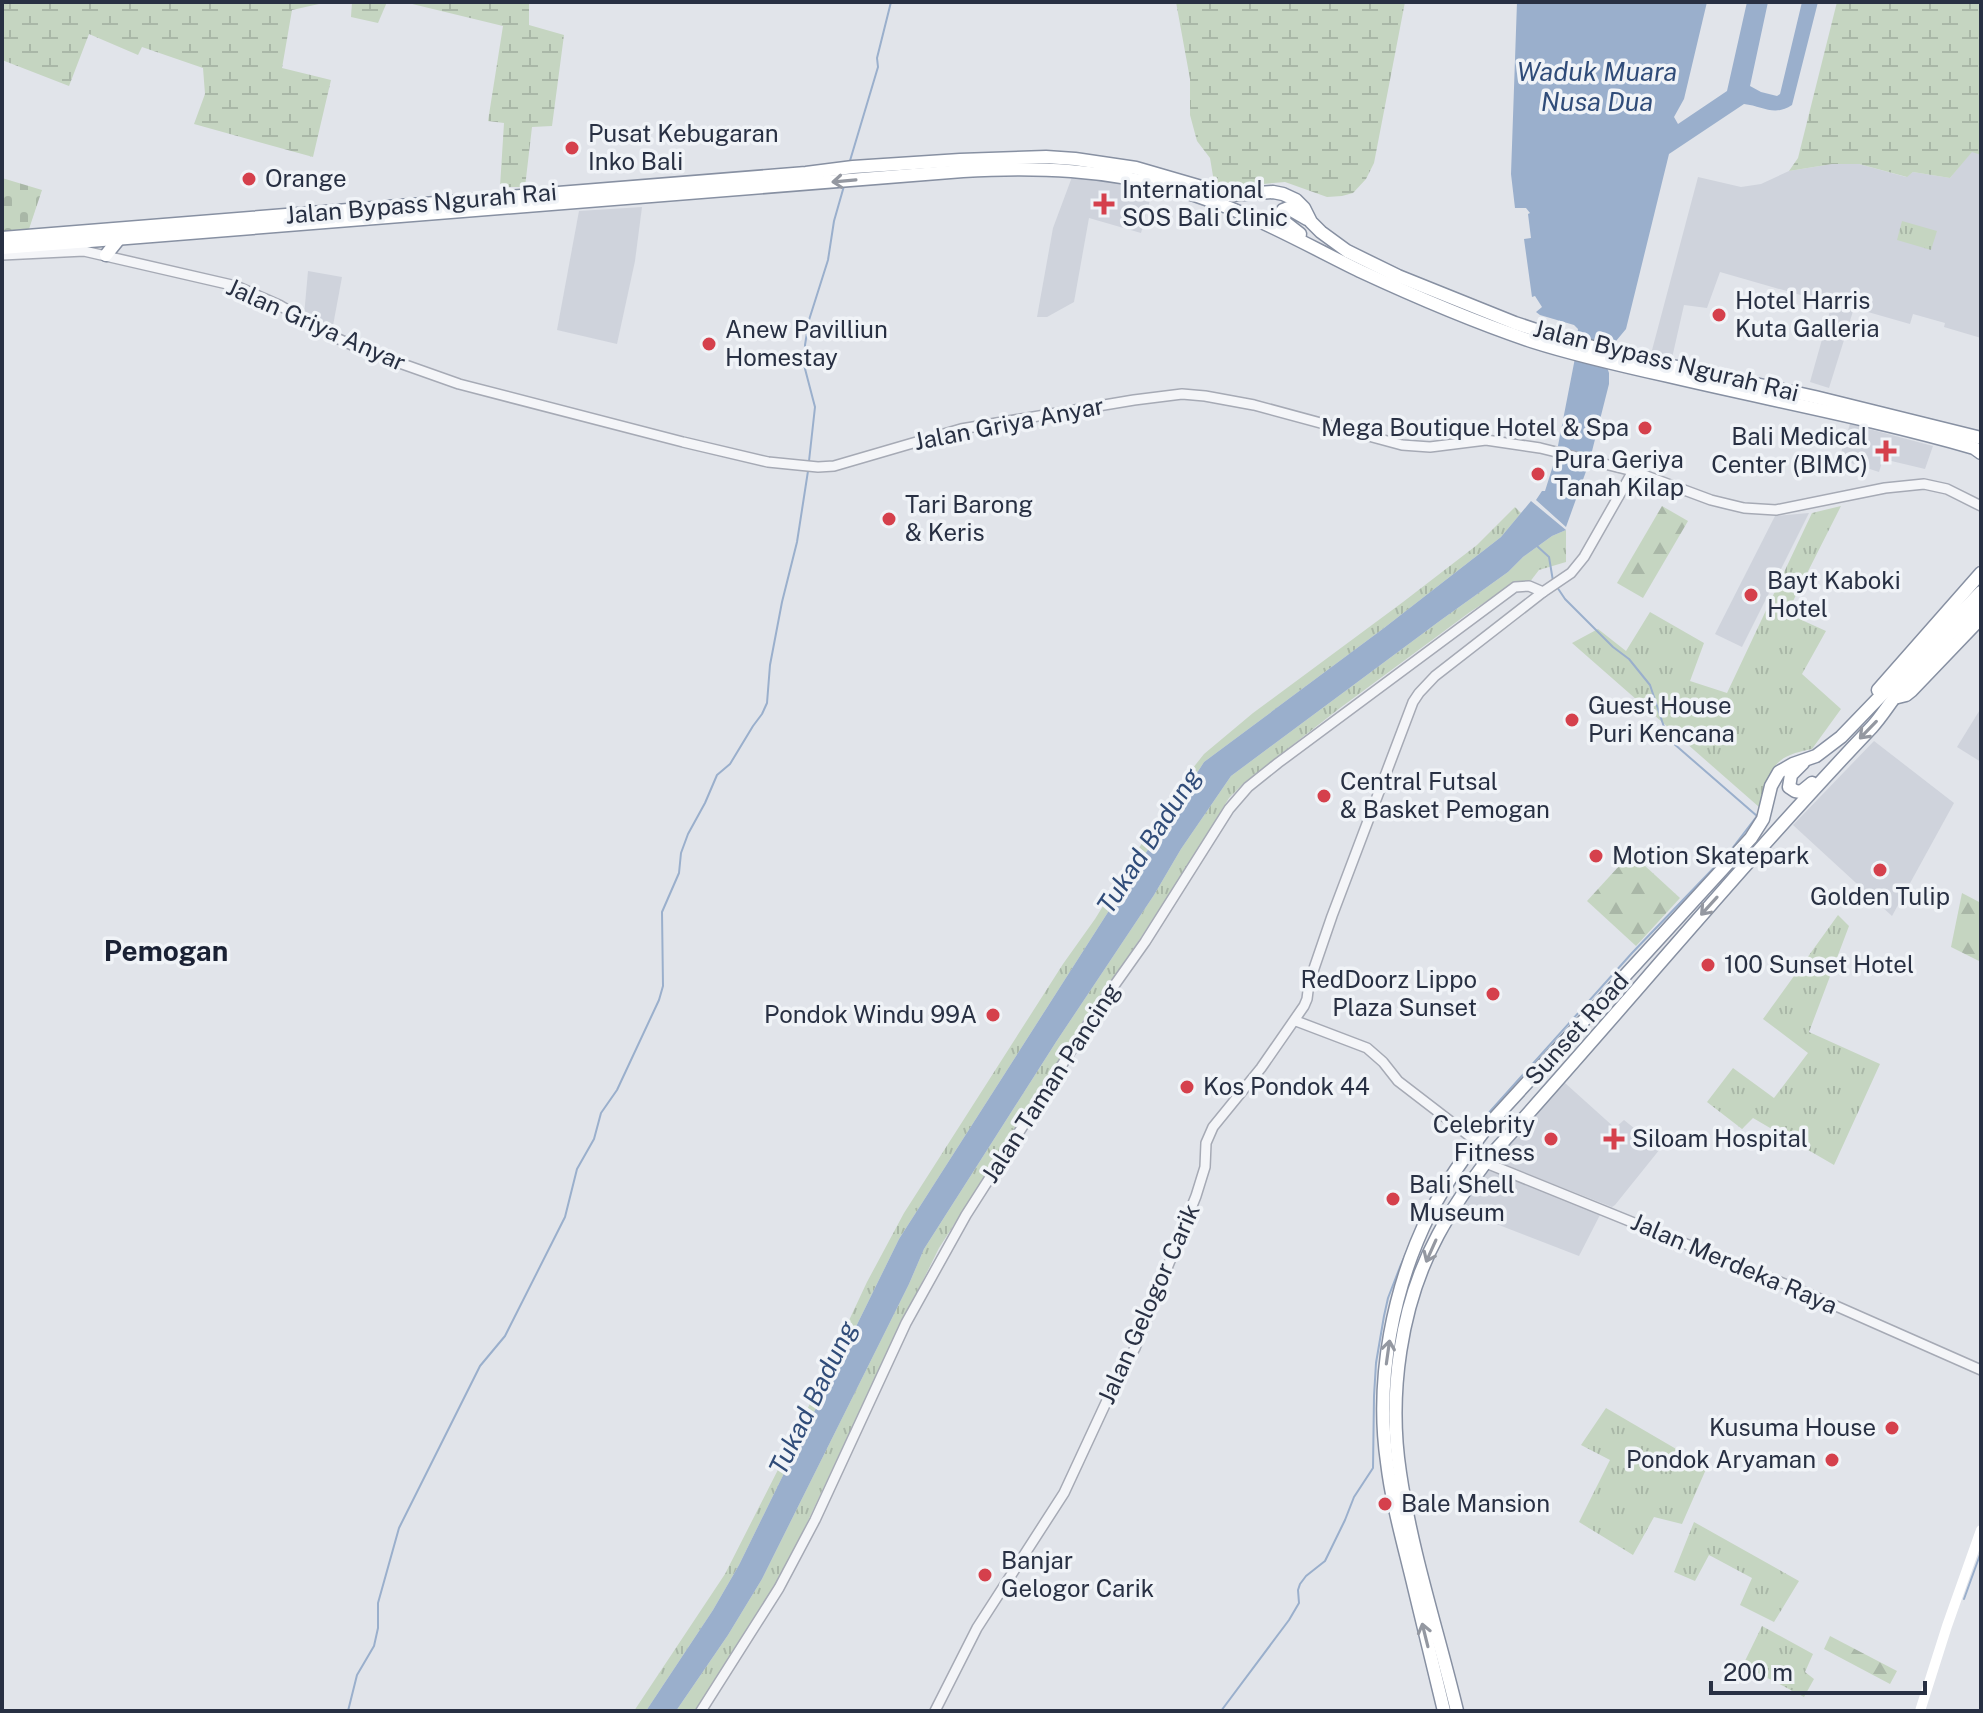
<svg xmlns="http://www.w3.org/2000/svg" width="1983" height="1713" font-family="'Public Sans',sans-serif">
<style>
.built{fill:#cfd3dc}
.grass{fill:url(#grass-tufts)}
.forest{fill:url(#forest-firs)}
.wetland{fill:url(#wetland-marsh)}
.cemetery{fill:url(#cemetery-stones)}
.water{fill:#9aafcc}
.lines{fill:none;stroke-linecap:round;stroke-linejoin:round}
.stream{stroke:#9aafcc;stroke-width:2}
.tertiary-casing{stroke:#a6aab5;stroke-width:12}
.trunk-casing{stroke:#8790a2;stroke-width:15}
.tertiary{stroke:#f4f5f8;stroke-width:9}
.secondary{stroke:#fff;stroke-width:10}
.trunk{stroke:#fff;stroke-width:12}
.oneway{stroke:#9498a1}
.poi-dot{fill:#d5404c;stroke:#f0f3f7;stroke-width:3}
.labels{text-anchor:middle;stroke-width:7;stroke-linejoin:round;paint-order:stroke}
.poi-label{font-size:24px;fill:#283043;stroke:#f0f3f7;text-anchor:start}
.street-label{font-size:24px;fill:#283043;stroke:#f0f3f7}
.water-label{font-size:26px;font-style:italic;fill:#304c79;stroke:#f0f3f7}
.quarter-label{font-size:28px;font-weight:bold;fill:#1a2134;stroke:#f0f3f7}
</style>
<defs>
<pattern id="grass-tufts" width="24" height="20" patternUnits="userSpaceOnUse" patternTransform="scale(2)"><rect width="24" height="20" fill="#c5d5c1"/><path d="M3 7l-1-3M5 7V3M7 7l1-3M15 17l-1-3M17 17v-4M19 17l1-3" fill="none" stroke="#a9b7a7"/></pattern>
<pattern id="forest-firs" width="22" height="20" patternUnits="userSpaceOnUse" patternTransform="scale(2)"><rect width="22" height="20" fill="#c5d5c1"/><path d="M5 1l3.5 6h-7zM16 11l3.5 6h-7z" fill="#a9b7a7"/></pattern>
<pattern id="wetland-marsh" width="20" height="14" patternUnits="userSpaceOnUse" patternTransform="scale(2)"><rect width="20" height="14" fill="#c5d5c1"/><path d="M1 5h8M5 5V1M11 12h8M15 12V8" fill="none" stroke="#a9b7a7"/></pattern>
<pattern id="cemetery-stones" width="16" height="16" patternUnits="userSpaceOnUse" patternTransform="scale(2)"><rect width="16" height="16" fill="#c5d5c1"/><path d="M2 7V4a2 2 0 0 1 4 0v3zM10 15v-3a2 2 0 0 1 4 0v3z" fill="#a9b7a7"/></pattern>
</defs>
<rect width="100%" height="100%" fill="#e1e4ea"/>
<g class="built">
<polygon points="1972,151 1981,155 1981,338 1944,327 1945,323 1913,314 1910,324 1854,308 1829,388 1810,382 1832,304 1720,272 1707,308 1684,305 1672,358 1651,354 1698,177 1741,187 1761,184 1789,171 1832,164 1859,164 1906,177 1913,172 1950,178"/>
<polygon points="1072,177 1128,183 1153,189 1141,233 1089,218 1074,302 1047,317 1037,317 1053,228"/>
<polygon points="642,207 635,261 617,344 557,330 579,211"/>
<polygon points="308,271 342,277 332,331 304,316"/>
<polygon points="1850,424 1933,446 1925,469 1883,459 1879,472 1839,459"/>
<polygon points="1809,513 1742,647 1715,634 1775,516"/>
<polygon points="1981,708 1981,762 1957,747"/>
<polygon points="1874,741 1954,803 1892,916 1793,825"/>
<polygon points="1565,1083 1615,1128 1624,1120 1660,1149 1615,1205 1612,1207 1490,1159"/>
<polygon points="1489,1169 1601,1213 1579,1256 1460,1210"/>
</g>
<g class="grass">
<polygon points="1902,221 1937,231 1931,250 1897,240"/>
<path d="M1841,506l-51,101 5,10 31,14 -24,43 39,35 -29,40c-43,8 -40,21 -53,58l-187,-164 26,-14 28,22 24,-39 54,31 -14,38 37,12 85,-180z"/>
<polygon points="1515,507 1521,513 1501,537 1384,628 1204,762 899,1239 739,1565 713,1610 646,1711 634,1711 725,1574 790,1446 867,1282 904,1213 1063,964 1095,919 1173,793 1204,754 1253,713 1403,602 1477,545"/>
<polygon points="1566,530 1566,562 1539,570 1529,583 1516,582 1470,612 1340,708 1245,782 1229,798 1186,869 1037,1095 939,1248 889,1349 797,1544 766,1604 696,1711 676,1711 728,1635 762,1579 909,1284 924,1249 1056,1042 1154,895 1181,849 1231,776 1441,620 1508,572 1523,557 1552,536"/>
<polygon points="1838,915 1849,926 1809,1032 1880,1064 1834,1165 1753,1118 1742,1129 1707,1102 1733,1068 1774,1098 1808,1053 1763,1019"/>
<polygon points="1606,1408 1707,1467 1682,1524 1654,1517 1633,1555 1579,1522 1610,1460 1581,1445"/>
<polygon points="1694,1522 1799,1581 1774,1622 1740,1605 1752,1578 1709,1555 1695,1581 1674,1572"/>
<polygon points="1762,1626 1813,1654 1805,1672 1814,1679 1804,1697 1743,1665"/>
</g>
<g class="forest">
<polygon points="1662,506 1688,521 1643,598 1617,583"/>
<polygon points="1631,853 1680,898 1636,946 1587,901"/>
<polygon points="1962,893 1981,903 1981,962 1951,947"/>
<polygon points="1830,1636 1897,1671 1890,1684 1824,1649"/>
</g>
<g class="wetland">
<polygon points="2,2 328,2 292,10 282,68 331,80 313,157 194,124 205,94 203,68 142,47 138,55 89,34 69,86 2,60"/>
<polygon points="352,2 387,2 378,23 351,17"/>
<polygon points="404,2 529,2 529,25 564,35 552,126 532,127 525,187 500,187 504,123 488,121 503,26"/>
<polygon points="1176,2 1405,2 1374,163 1366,179 1353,193 1342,196 1327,197 1285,182 1229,187 1214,182 1210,158 1197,141 1190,115 1190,79"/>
<polygon points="1837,2 1981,2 1981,155 1972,152 1950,178 1913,172 1907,177 1859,164 1832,164 1789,171 1798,158"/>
</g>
<polygon class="cemetery" points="2,178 42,190 28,232 2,234"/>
<g class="water">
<path d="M1517,2h190l-23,97 -10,18 4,7 49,-33 20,-89h21l-18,84 11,6 16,4 3,-2 22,-92h16l-26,103c-18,12 -29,1 -48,-1l-75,50 -43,175 -10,12 -3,6 -36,-10 1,-8 -4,-4 -34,-10 -4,-3 6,-5 -7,-11 -3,1 -8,-58 7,-1 -3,-24 2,-1 -4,-5h-11l-4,-34z"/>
<polygon points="1575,358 1607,367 1609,373 1609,384 1589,463 1566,527 1536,500 1542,491 1545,491 1556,456"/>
<polygon points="1531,501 1566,530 1552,536 1523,557 1508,572 1441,620 1231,776 1181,849 1154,895 1056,1042 924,1249 909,1284 762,1579 728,1635 676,1711 646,1711 713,1610 739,1565 899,1239 1204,762 1384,628 1501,537"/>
</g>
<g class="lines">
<g class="stream">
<polyline points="849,164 878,67 877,58 891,2"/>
<polyline points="809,461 815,407 804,365 805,345 809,320 828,260 834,221 844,186"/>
<polyline points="1537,546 1549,557 1553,581"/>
<polyline points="1472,1134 1477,1126 1632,953 1731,850 1757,816 1673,743 1664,727 1650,685 1629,659 1613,647 1565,599 1557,587"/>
<polyline points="1434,1194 1469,1139"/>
<polyline points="1964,1599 1981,1552"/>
<polyline points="348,1711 357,1675 374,1646 378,1628 378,1603 399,1528 480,1366 505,1336 565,1217 577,1169 594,1139 601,1113 617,1090 659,1000 663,986 662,912 679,873 681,853 688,834 705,803 717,775 730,764 753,726 762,714 767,703 770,665 782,602 797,542 808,471"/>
<polyline points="1221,1711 1289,1620 1299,1603 1298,1590 1300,1584 1306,1576 1325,1561 1345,1520 1354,1497 1373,1468 1374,1396 1376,1363 1384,1316 1388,1298 1400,1267 1425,1210"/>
</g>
<g class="tertiary-casing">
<g id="tertiary">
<polyline points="2,255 84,251 236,286 279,305 332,336 363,350 459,384 683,442 768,462 818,467 834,466 961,429 1134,400 1182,394 1205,396 1254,405 1402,445 1430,447 1486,440 1540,448 1633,471 1711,500 1744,508 1776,510 1885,488 1924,484 1947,489 1981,506"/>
<polyline points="1296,1021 1367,1048 1383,1062 1398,1081 1476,1141"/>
<polyline points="1486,1163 1802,1291 1981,1370"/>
<polyline points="701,1711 779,1588 815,1520 906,1323 966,1215 1099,1007 1145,942 1229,809 1248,787 1278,763 1515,587 1529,586 1543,592"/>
<polyline points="935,1711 977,1628 1064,1493 1116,1381 1135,1348 1196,1196 1205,1167 1206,1143 1213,1127 1261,1068 1304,1006 1307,999 1309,983 1332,916 1413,702 1419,693 1435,676 1543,592 1571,573 1584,557 1633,471"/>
</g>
</g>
<g class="trunk-casing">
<g id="trunk">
<polyline points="1300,234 1282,220 1280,214 1283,210 1288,208 1307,219"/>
<polyline points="2,238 806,173 853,167 960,160 1046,157 1075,159 1136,168 1229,195 1273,192 1283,194 1296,200 1304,208 1311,222 1321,232 1347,251 1398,276 1515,323 1560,338 1622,355 1815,397 1981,438"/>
<path d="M2,248l961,-77c73,-4 144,-2 215,19 64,18 123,52 182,81 56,26 114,51 174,71 44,14 89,24 134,34 102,24 205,43 306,72l7,5"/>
<polyline points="106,255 118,240 117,237"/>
<polyline points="1878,690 1981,573"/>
<polyline points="1898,697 1906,695 1911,691 1981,618"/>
<polyline points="1803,763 1791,775 1789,787 1795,791 1801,792 1812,783"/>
<path d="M1444,1711c-10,-41 -20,-83 -30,-124 -10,-42 -22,-83 -27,-125 -12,-83 6,-175 43,-249 17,-32 38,-62 61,-91l260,-284 12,-19 8,-33 8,-14 14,-8 23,-8 25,-19 140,-145"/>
<path d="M1457,1711c-19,-79 -45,-157 -57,-238 -12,-78 0,-168 38,-238 15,-28 34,-55 54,-81 128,-142 249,-289 380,-427 10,-11 17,-23 26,-34 26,-30 53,-63 83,-89"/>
</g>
</g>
<use href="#tertiary" class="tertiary"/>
<polyline class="secondary" points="1920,1711 1947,1626 1981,1530"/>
<use href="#trunk" class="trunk"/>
</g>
<defs><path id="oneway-shaft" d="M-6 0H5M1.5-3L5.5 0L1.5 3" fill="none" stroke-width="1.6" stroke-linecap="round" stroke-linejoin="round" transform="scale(2)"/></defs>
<g class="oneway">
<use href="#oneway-shaft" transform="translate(844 181) rotate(175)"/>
<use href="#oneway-shaft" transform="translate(1868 730) rotate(134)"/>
<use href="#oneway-shaft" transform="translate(1709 906) rotate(132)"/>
<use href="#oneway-shaft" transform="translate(1431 1251) rotate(114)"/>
<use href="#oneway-shaft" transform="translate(1388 1352) rotate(-82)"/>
<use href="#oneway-shaft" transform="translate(1425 1635) rotate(-104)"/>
</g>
<g class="poi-dot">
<circle cx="572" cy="148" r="8"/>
<circle cx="249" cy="179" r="8"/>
<path d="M1100 192h8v8h8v8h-8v8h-8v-8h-8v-8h8z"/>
<circle cx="1719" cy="315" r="8"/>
<circle cx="709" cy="344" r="8"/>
<circle cx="1645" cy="428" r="8"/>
<path d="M1882 439h8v8h8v8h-8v8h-8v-8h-8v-8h8z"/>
<circle cx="1538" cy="474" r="8"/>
<circle cx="889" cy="519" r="8"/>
<circle cx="1751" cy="595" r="8"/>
<circle cx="1572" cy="720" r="8"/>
<circle cx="1324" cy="796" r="8"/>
<circle cx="1596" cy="856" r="8"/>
<circle cx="1880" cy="870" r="8"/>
<circle cx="1708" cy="965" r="8"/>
<circle cx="1493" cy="994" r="8"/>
<circle cx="993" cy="1015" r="8"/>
<circle cx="1187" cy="1087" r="8"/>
<circle cx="1551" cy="1139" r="8"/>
<path d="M1610 1127h8v8h8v8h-8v8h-8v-8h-8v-8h8z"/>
<circle cx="1393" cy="1199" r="8"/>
<circle cx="1892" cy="1428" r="8"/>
<circle cx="1832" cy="1460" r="8"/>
<circle cx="1385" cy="1504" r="8"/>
<circle cx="985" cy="1575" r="8"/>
</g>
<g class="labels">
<g class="poi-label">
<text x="588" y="142">Pusat Kebugaran<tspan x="588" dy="28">Inko Bali</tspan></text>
<text x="265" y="187">Orange</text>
<text x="1122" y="198">International<tspan x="1122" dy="28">SOS Bali Clinic</tspan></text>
<text x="1735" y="309">Hotel Harris<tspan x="1735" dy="28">Kuta Galleria</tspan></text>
<text x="725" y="338">Anew Pavilliun<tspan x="725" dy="28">Homestay</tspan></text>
<text x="1629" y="436" text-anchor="end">Mega Boutique Hotel &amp; Spa</text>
<text x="1868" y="445" text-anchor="end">Bali Medical<tspan x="1868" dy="28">Center (BIMC)</tspan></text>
<text x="1554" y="468">Pura Geriya<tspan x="1554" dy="28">Tanah Kilap</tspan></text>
<text x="905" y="513">Tari Barong<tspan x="905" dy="28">&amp; Keris</tspan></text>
<text x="1767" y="589">Bayt Kaboki<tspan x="1767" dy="28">Hotel</tspan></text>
<text x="1588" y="714">Guest House<tspan x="1588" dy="28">Puri Kencana</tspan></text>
<text x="1340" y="790">Central Futsal<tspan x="1340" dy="28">&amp; Basket Pemogan</tspan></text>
<text x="1612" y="864">Motion Skatepark</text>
<text x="1880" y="905" text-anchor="middle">Golden Tulip</text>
<text x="1724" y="973">100 Sunset Hotel</text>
<text x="1477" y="988" text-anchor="end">RedDoorz Lippo<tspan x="1477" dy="28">Plaza Sunset</tspan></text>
<text x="977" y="1023" text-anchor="end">Pondok Windu 99A</text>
<text x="1203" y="1095">Kos Pondok 44</text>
<text x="1535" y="1133" text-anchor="end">Celebrity<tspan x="1535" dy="28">Fitness</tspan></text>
<text x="1632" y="1147">Siloam Hospital</text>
<text x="1409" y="1193">Bali Shell<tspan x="1409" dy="28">Museum</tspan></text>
<text x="1876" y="1436" text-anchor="end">Kusuma House</text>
<text x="1816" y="1468" text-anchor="end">Pondok Aryaman</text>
<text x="1401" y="1512">Bale Mansion</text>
<text x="1001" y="1569">Banjar<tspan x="1001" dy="28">Gelogor Carik</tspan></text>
</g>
<g class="street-label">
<text transform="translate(421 204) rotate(-5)" y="8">Jalan Bypass Ngurah Rai</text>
<text transform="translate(316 325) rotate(24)" y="8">Jalan Griya Anyar</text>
<text transform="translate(1666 361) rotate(14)" y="8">Jalan Bypass Ngurah Rai</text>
<text transform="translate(1009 424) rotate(-11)" y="8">Jalan Griya Anyar</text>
<text transform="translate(1577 1029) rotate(-48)" y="8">Sunset Road</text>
<text transform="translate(1051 1083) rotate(-57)" y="8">Jalan Taman Pancing</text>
<text transform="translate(1734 1264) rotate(23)" y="8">Jalan Merdeka Raya</text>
<text transform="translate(1149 1304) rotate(-66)" y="8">Jalan Gelogor Carik</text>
</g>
<g class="water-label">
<text x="1597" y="81">Waduk Muara<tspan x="1597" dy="30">Nusa Dua</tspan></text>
<text transform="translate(1149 841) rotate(-57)" y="9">Tukad Badung</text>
<text transform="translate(813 1398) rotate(-64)" y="9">Tukad Badung</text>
</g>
<g class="quarter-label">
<text x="166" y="961">Pemogan</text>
</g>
</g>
<rect width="1983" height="1713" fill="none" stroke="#283043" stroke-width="8"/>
<path d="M1711 1681v12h214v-12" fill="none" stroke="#283043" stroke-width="4"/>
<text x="1723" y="1681" font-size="24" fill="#283043" stroke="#f0f3f7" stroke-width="6" paint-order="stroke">200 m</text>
</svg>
